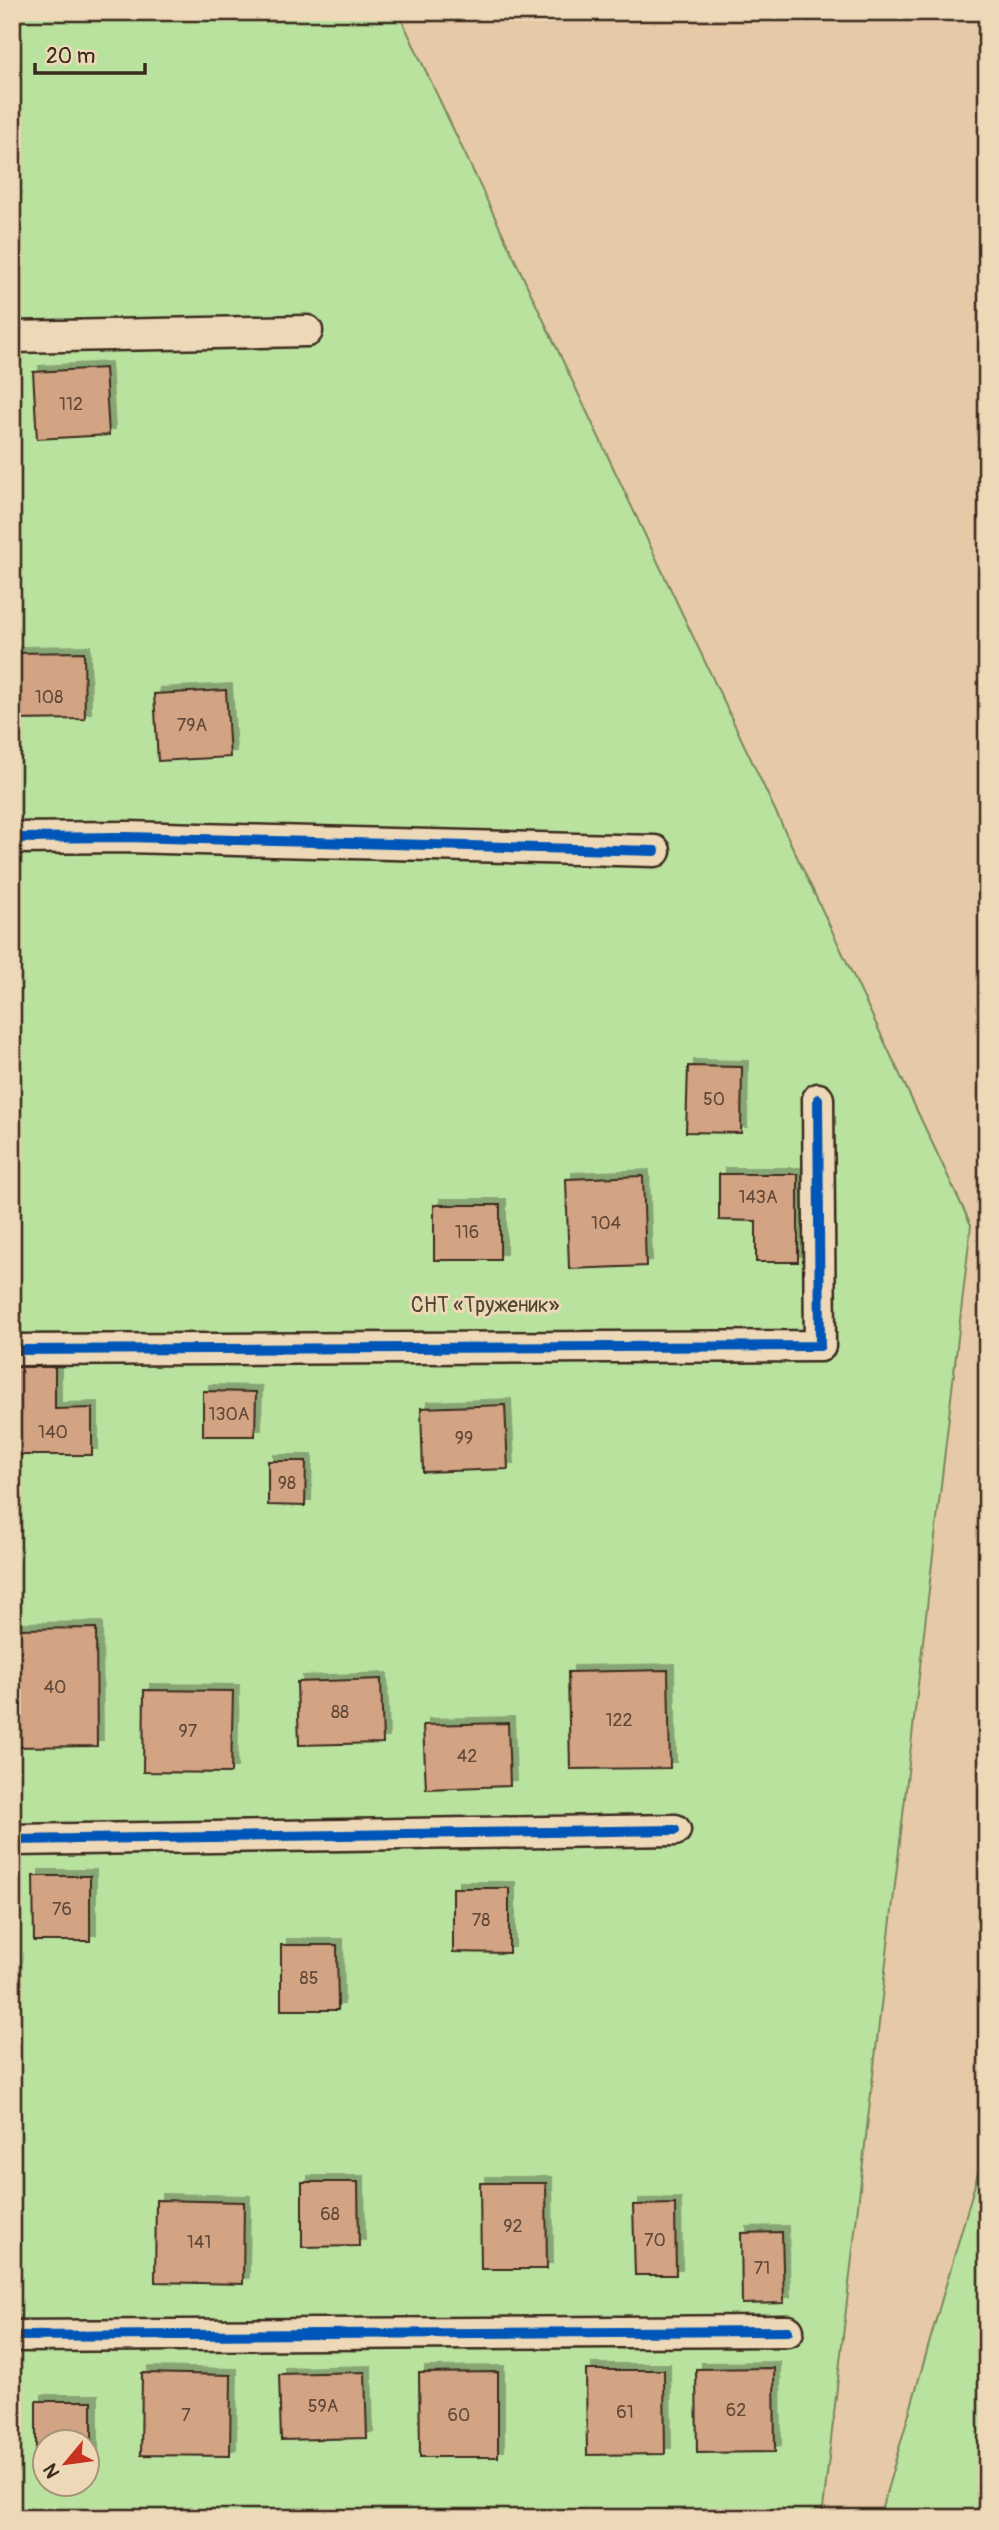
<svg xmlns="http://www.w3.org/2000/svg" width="999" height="2530" font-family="Pangolin,sans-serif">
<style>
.green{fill:#b9e29f;stroke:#7a865e;stroke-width:2;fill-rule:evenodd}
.building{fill:#d2a484;stroke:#3b2a1e;stroke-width:2;filter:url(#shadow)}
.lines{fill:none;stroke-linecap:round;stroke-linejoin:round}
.street-casing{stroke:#3b2a1e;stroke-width:35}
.street{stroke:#edd9b7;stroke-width:30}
.cycleway-casing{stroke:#edd9b7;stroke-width:15}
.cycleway{stroke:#0057b8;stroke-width:10}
.labels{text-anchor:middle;stroke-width:6;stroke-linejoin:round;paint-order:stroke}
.number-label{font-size:18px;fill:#614838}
.park-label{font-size:21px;fill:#4e4631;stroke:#edd9b7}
</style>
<defs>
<filter id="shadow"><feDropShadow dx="6" dy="-6" stdDeviation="0" flood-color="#0004"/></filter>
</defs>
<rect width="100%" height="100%" fill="#e6caa8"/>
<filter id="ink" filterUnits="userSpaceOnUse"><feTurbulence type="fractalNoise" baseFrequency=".0143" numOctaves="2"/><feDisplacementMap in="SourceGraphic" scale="14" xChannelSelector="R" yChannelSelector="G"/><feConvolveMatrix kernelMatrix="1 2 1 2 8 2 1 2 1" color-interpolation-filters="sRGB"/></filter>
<g filter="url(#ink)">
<g class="green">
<path d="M12,12h386l573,1213 -149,1293h-810zM46,2442h42v42h-42z"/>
<polygon points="987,2142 987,2518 879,2518"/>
</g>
<g class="building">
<polygon points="105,368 109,435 37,439 33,372"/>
<polygon points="84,652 85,719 13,720 12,653"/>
<polygon points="226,690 230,757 158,761 154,694"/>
<polygon points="688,1066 742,1067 741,1133 686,1132"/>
<polygon points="719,1174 798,1174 798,1262 756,1262 756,1221 719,1220"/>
<polygon points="643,1176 646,1266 569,1269 566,1179"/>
<rect x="434" y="1205" width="66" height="55"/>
<polygon points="13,1367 55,1367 55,1409 92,1408 92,1455 13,1455"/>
<polygon points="203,1391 256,1392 255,1436 203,1436"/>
<polygon points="505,1405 508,1469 423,1472 421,1408"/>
<polygon points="268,1461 306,1461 305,1506 268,1505"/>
<polygon points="96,1628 97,1746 12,1747 12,1629"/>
<polygon points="668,1670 670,1768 570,1769 568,1672"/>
<polygon points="381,1679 383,1743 299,1745 297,1682"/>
<polygon points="144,1690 233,1691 231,1773 143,1772"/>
<polygon points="508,1723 510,1786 426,1789 423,1725"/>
<polygon points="33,1876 90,1876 90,1941 34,1941"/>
<polygon points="453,1888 509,1888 509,1953 453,1952"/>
<polygon points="281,1945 337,1945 338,2010 281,2010"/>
<polygon points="302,2182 358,2182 359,2246 302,2247"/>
<polygon points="480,2183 546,2183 547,2269 481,2269"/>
<polygon points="156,2200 244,2202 243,2284 155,2282"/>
<polygon points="675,2204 676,2275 635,2275 633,2205"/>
<polygon points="782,2232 784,2303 742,2304 741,2233"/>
<polygon points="774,2368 775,2452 697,2453 696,2369"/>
<polygon points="586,2370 664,2370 665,2454 587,2455"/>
<polygon points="365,2372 367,2438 281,2440 279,2374"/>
<polygon points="498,2372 498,2457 420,2457 419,2373"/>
<polygon points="142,2373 231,2375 230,2456 141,2455"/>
<polygon points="36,2401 92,2401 92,2466 88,2466 88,2442 46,2442 46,2466 36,2466"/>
</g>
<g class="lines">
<g class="street-casing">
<g id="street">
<polyline points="12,337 307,331"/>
<polyline points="12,838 127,837 655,851"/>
<polyline points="12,1350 820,1346 818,1099"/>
<polyline points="12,1840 675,1830"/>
<polyline points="12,2336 788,2331"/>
</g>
</g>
<use href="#street" class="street"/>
<g class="cycleway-casing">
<g id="cycleway">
<polyline points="12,838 127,837 655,851"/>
<polyline points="12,1350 820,1346 818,1099"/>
<polyline points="12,1840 675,1830"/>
<polyline points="12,2336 788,2331"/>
</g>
</g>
<use href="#cycleway" class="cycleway"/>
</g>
</g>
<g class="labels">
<g class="number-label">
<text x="71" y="410">112</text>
<text x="49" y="703">108</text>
<text x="192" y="731">79А</text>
<text x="714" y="1105">50</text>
<text x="758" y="1203">143А</text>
<text x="606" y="1229">104</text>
<text x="467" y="1238">116</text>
<text x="229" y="1420">130А</text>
<text x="53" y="1438">140</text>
<text x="464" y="1444">99</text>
<text x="287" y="1489">98</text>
<text x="55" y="1693">40</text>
<text x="340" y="1718">88</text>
<text x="619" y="1726">122</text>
<text x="188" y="1737">97</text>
<text x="467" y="1762">42</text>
<text x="62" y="1915">76</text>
<text x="481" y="1926">78</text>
<text x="309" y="1984">85</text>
<text x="330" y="2220">68</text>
<text x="513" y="2232">92</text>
<text x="655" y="2246">70</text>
<text x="199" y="2248">141</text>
<text x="762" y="2274">71</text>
<text x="323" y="2412">59А</text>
<text x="736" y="2416">62</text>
<text x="625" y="2418">61</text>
<text x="186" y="2421">7</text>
<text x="459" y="2421">60</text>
</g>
<g class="park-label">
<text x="485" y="1312">СНТ «Труженик»</text>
</g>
</g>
<rect width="999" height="2530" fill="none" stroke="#edd9b7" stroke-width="42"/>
<rect x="21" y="21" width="957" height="2488" fill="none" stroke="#3b2a1e" stroke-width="2.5" filter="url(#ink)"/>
<g transform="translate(66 2463) rotate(241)"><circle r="33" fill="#edd9b7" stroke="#a6937a" stroke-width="2"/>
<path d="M0-5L12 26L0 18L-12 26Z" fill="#c8321e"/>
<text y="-10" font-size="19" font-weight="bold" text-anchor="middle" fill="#3b2a1e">N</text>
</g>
<path d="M35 63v10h110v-10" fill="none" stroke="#3b2a1e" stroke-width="3.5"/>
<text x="46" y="63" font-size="21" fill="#3b2a1e" stroke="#edd9b7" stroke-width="5" paint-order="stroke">20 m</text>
</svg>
